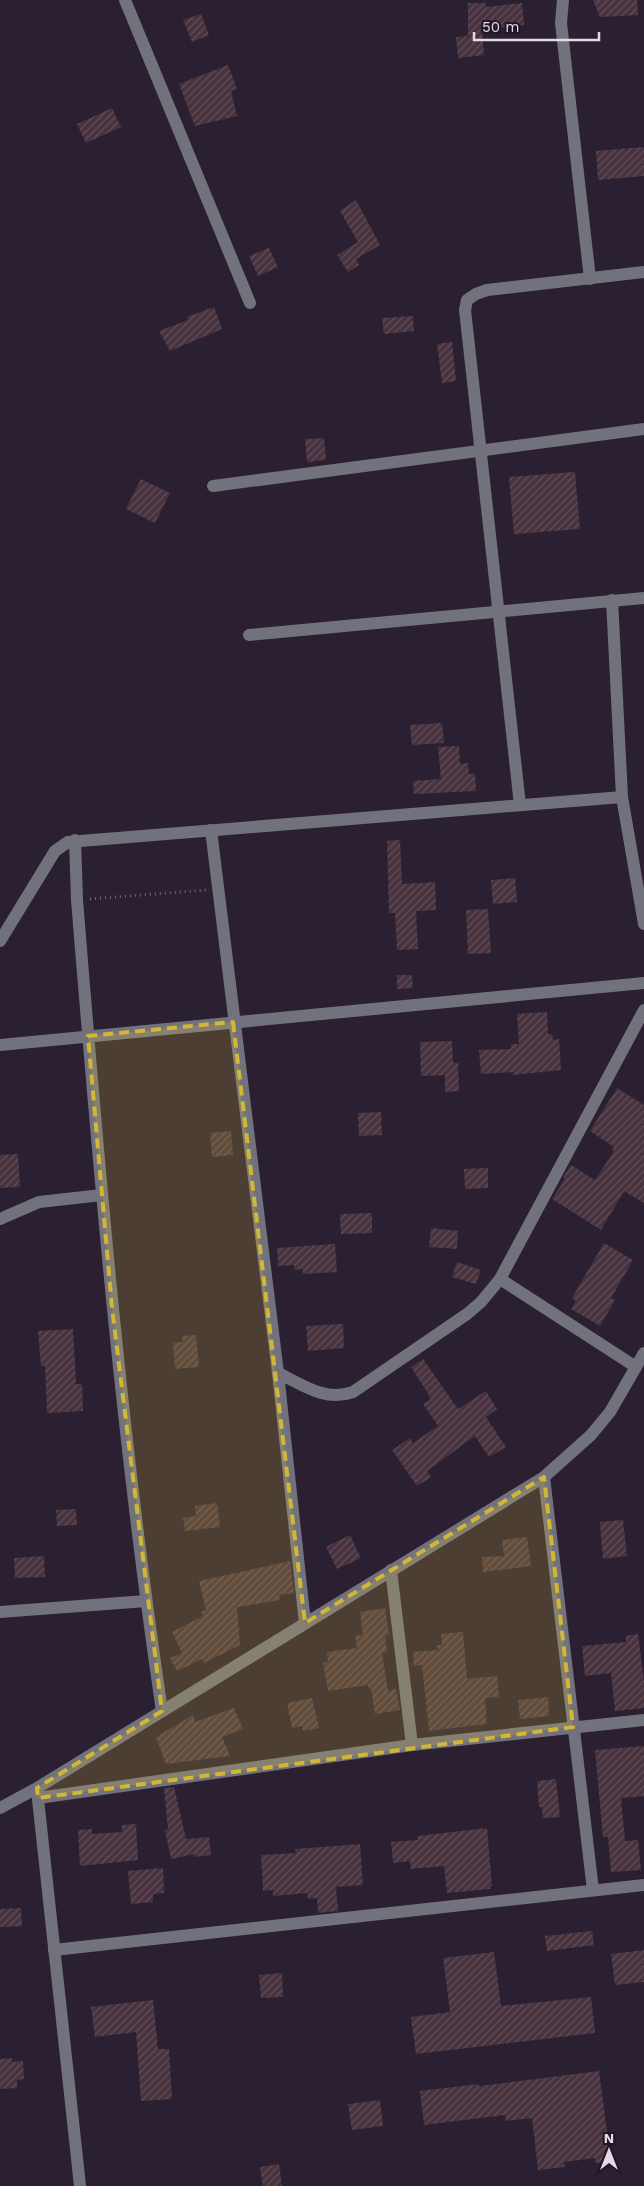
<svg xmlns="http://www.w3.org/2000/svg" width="644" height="2186" font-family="'Work Sans',sans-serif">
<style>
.building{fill:url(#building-hatch)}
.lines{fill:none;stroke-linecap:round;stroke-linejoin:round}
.path{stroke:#716876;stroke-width:3;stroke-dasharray:1 4;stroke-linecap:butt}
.minor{stroke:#72727d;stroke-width:12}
.marked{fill:#d2b736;fill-opacity:0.2;stroke:#d2b736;stroke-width:4;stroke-dasharray:10 6;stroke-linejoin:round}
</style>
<defs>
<pattern id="building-hatch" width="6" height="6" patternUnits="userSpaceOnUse" patternTransform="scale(1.25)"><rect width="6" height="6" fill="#47323e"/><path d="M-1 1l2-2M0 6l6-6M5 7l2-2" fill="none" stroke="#614f5a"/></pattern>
</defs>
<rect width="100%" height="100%" fill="#2b2031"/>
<g class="building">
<polygon points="593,0 637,0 638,15 600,17"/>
<polygon points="468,3 486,3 486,7 522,3 524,25 482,30 484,55 458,58 456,37 468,36"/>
<polygon points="201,14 209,35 192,42 183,20"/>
<polygon points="228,65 237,89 231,91 237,116 195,126 179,84"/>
<polygon points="112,108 121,127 86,143 77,124"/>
<polygon points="644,147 644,176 598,180 596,151"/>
<polygon points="356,200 380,245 356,259 359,265 348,272 337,255 358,242 340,211"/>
<polygon points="269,248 278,267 258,276 249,256"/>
<polygon points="214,307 222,329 170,351 159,331 188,320 187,317"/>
<polygon points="413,316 414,331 384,334 382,318"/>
<polygon points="452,342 456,381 442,383 437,344"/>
<polygon points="324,438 326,460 307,462 305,439"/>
<polygon points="575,472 580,529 514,534 509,477"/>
<polygon points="141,479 170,493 155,523 126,509"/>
<polygon points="442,723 444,743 412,745 410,725"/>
<polygon points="459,746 460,764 468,763 469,774 475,774 476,791 414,794 413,781 441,779 438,747"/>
<polygon points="400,840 402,884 435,882 436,910 416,911 418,949 397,950 395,913 389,913 387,841"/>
<polygon points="515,878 517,902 493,904 491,880"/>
<polygon points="488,909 491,953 468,954 466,910"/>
<polygon points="397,975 412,975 413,988 397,989"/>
<polygon points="547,1012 548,1034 552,1034 553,1040 559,1039 561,1070 513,1075 513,1072 481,1074 479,1050 511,1049 511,1044 519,1044 517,1014"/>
<polygon points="452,1041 453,1063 458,1063 459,1091 445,1092 445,1075 421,1076 420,1042"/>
<polygon points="617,1088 644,1105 644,1203 624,1191 601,1230 552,1199 565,1179 563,1178 571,1165 595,1180 614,1151 612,1150 614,1147 590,1131"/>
<polygon points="381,1112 382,1135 359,1136 358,1113"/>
<polygon points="231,1131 233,1155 212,1157 210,1133"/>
<polygon points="18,1154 20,1187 0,1188 0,1155"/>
<polygon points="488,1168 488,1188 465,1189 464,1169"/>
<polygon points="372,1213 372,1233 341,1234 340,1214"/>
<polygon points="431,1228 458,1231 457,1249 429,1247"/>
<polygon points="604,1243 633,1260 611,1298 615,1300 600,1326 571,1309 576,1301 572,1298"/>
<polygon points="335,1244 337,1272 303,1274 303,1269 294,1270 294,1265 278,1266 277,1248"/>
<polygon points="457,1262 481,1270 476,1284 452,1277"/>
<polygon points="343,1324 344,1348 308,1351 306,1326"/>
<polygon points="73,1329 76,1384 82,1384 83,1411 47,1413 45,1366 41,1366 38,1331"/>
<polygon points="196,1335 199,1367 175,1369 173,1343 183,1342 182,1336"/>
<polygon points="423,1359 458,1409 486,1391 497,1409 486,1417 506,1447 489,1457 475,1436 427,1471 431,1477 417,1486 392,1450 410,1438 413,1443 438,1426 423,1404 430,1400 429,1395 411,1367"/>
<polygon points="217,1503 220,1527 185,1531 183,1518 196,1516 195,1506"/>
<polygon points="76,1509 77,1525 57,1526 56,1510"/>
<polygon points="623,1520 627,1556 603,1559 600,1522"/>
<polygon points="350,1535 361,1558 337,1569 326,1547"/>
<polygon points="527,1537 531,1566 483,1572 482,1557 504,1556 502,1540"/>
<polygon points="44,1556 45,1577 15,1578 14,1558"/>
<polygon points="290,1561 294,1593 279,1595 280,1600 237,1607 240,1645 204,1663 202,1659 177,1671 170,1658 182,1653 172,1632 203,1616 201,1612 206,1610 199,1581"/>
<polygon points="385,1608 389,1635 385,1636 387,1652 382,1653 388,1691 396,1689 400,1710 375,1714 371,1689 369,1689 368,1685 328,1691 323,1663 328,1662 327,1652 357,1648 355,1636 363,1635 360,1612"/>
<polygon points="463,1632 467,1679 497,1676 499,1697 485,1698 487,1724 429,1731 422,1665 414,1666 413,1652 438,1650 437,1645 442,1645 441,1634"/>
<polygon points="638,1634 644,1681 644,1708 615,1711 611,1673 585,1676 582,1646 626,1642 626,1636"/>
<polygon points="548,1697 549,1716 520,1719 518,1700"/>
<polygon points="312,1698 319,1728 303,1731 302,1726 292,1728 287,1703"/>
<polygon points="234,1708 243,1729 222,1737 230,1756 166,1764 156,1737 193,1715 195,1722"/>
<polygon points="644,1746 644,1796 621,1798 625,1841 638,1840 641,1870 611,1872 608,1837 603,1837 595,1750"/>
<polygon points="556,1779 560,1817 543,1818 542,1807 539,1807 537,1781"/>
<polygon points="174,1787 186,1839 209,1837 211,1855 194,1857 194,1854 171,1859 165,1830 168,1829 164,1788"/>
<polygon points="136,1824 138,1860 80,1866 78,1830 92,1829 92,1834 122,1832 122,1825"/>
<polygon points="487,1828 492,1886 490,1886 490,1889 447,1893 444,1866 411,1869 410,1861 393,1863 391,1842 418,1840 418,1836"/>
<polygon points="360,1844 363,1885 336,1887 338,1911 318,1913 317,1898 308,1899 307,1893 273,1896 273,1890 263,1891 261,1855 296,1853 295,1849"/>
<polygon points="163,1868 164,1893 153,1894 153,1902 131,1904 128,1871"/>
<polygon points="21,1908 22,1926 0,1927 0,1909"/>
<polygon points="592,1931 594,1945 547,1951 545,1936"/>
<polygon points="644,1950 644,1982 615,1985 611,1954"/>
<polygon points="494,1952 501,2006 591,1997 595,2033 416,2054 411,2017 450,2012 443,1958"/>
<polygon points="282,1973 283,1997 261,1998 259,1975"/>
<polygon points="153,2000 158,2049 169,2049 172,2099 141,2101 136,2032 95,2037 91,2007"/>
<polygon points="12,2058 12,2062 23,2061 24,2079 17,2080 17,2088 0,2089 0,2059"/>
<polygon points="599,2071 611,2162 595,2163 595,2158 564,2162 565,2167 538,2170 532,2118 506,2121 505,2115 424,2125 420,2091 479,2084 479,2086"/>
<polygon points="380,2100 383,2126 352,2130 348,2104"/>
<polygon points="279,2164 282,2186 263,2186 260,2167"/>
</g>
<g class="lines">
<polyline class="path" points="90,899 206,890"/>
<g class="minor">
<polyline points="125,0 250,303"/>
<polyline points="563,0 561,23 590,279"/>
<polyline points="213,486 644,429"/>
<polyline points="612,600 622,797 644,924"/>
<polyline points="249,635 644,598"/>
<polyline points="520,805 465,310 467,300 476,294 487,290 644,272"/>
<polyline points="211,830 278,1373 305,1623"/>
<path d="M75,840l2,60c22,271 45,542 85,811"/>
<polyline points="0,941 55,851 68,842 622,797"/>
<polyline points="0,1045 644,983"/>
<polyline points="0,1219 39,1202 102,1195"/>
<polyline points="500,1279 636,1367"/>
<path d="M278,1373c25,12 47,29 75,19l114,-78 14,-12 19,-23 144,-269"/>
<polyline points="544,1477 593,1890"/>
<polyline points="391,1570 412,1745"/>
<polyline points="0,1612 146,1601"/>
<polyline points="37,1790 80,2186"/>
<polyline points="38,1798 412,1745 644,1720"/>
<polyline points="0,1808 37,1788 544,1477 591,1435 610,1412 644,1353"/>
<polyline points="54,1950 644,1885"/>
</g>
</g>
<path class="marked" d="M233,1022l72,601 239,-146 29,250 -535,71 -1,-10 125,-77 -50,-403 -24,-272z"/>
<g transform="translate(609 2151)" stroke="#221627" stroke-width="4" paint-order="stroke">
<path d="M0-4L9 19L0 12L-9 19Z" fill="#e2dae5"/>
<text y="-8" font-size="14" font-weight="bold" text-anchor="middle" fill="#e2dae5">N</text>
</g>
<path d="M474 32v8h125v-8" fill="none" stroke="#e2dae5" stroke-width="2.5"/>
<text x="482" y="32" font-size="15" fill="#e2dae5" stroke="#221627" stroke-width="4" paint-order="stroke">50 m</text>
</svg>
